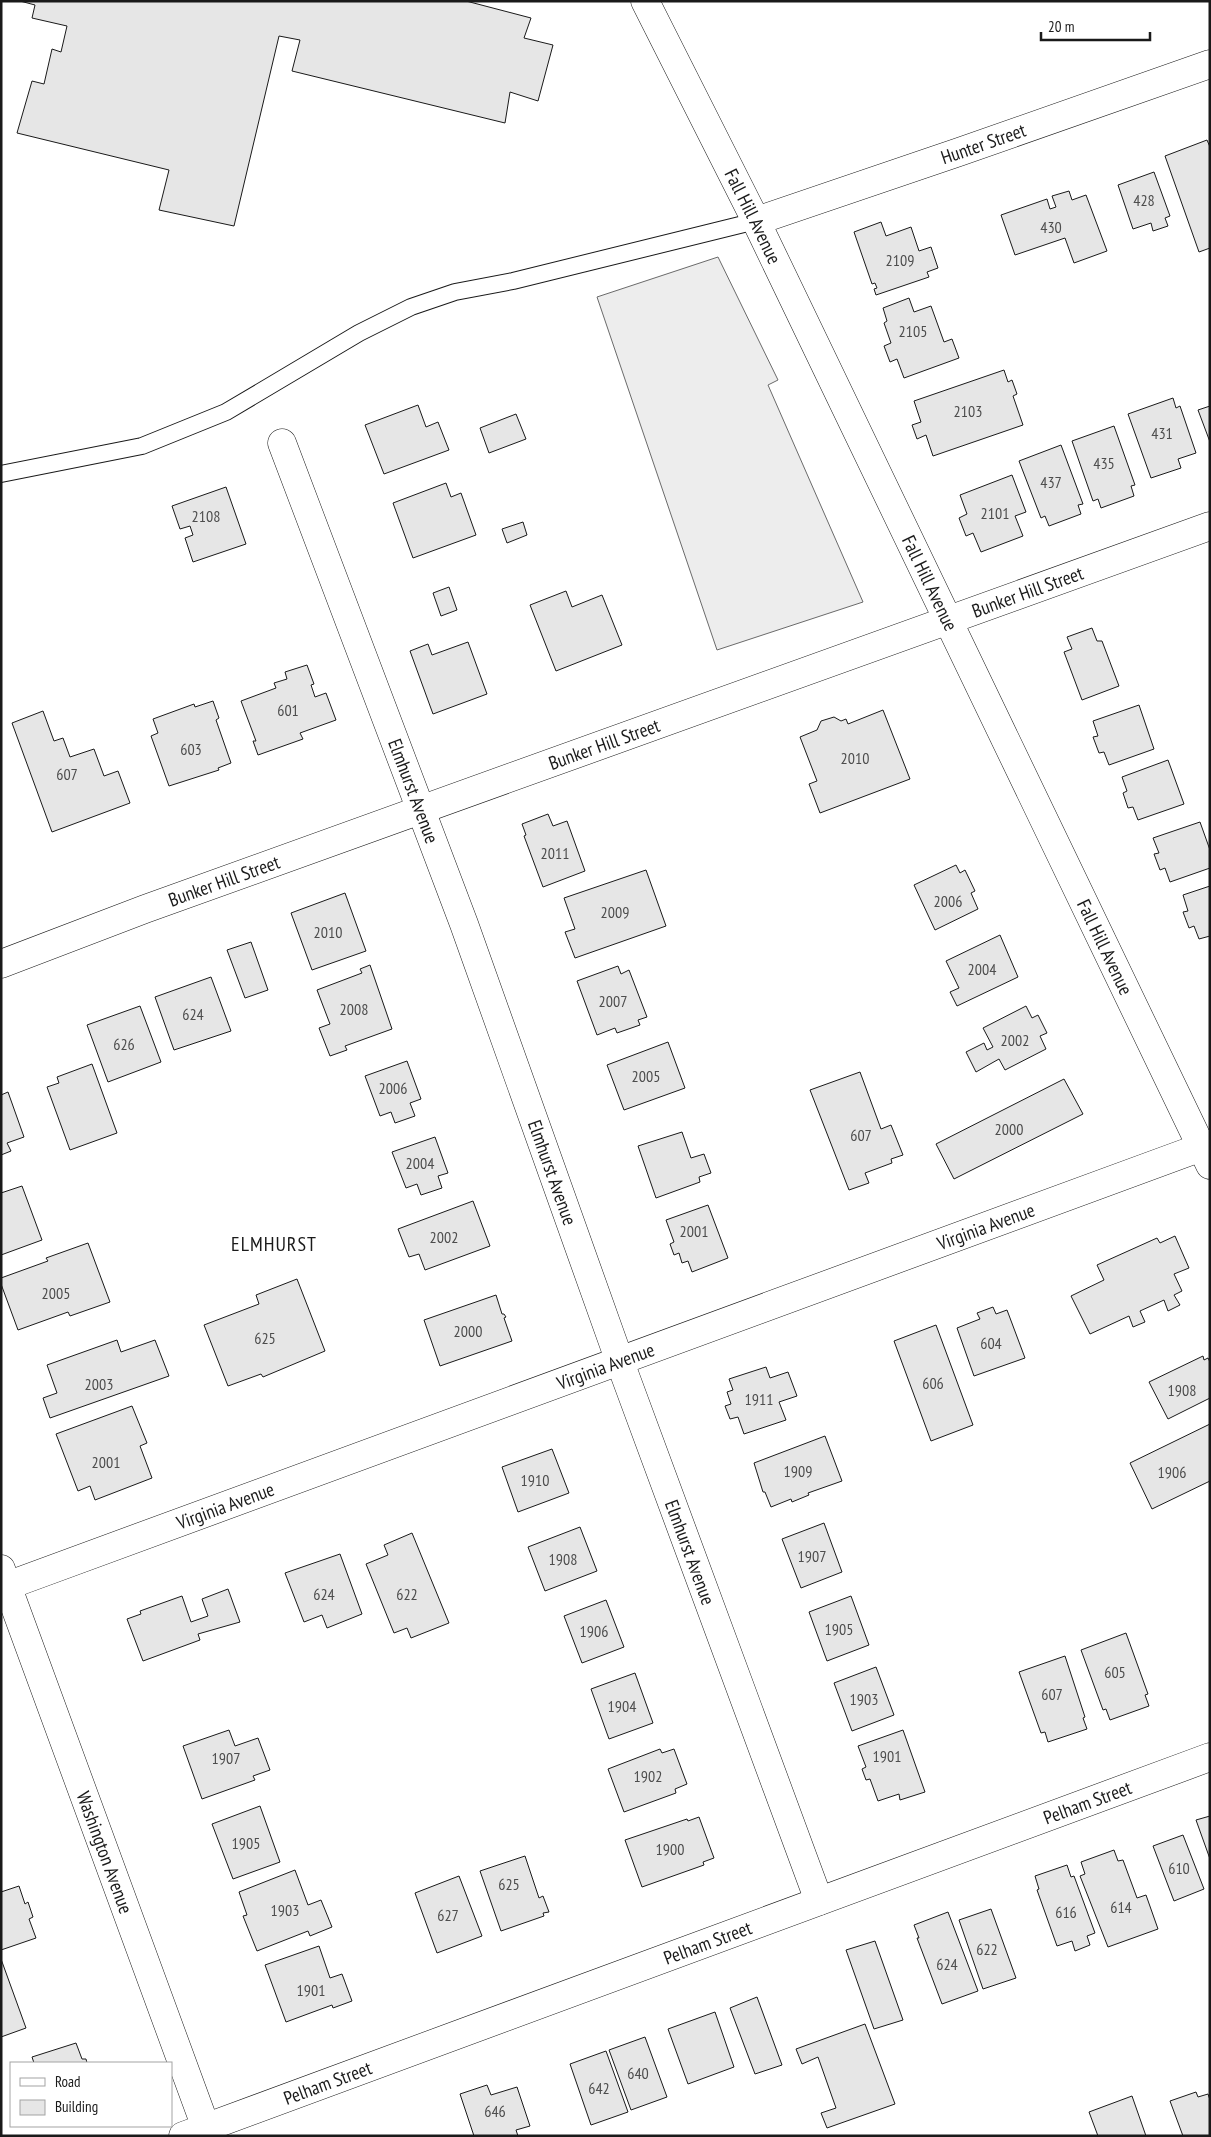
<svg xmlns="http://www.w3.org/2000/svg" width="1211" height="2137" font-family="'PT Sans Narrow',sans-serif">
<style>
.built{fill:#ededed;stroke:#6a6a6a}
.building{fill:#e6e6e6;stroke:#1a1a1a}
.lines{fill:none;stroke-linecap:round;stroke-linejoin:round}
.lane-casing{stroke:#1a1a1a;stroke-width:18}
.street-casing{stroke:#1a1a1a;stroke-width:29}
.secondary-casing{stroke:#1a1a1a;stroke-width:29}
.lane{stroke:#fff;stroke-width:16}
.street{stroke:#fff;stroke-width:28}
.secondary{stroke:#fff;stroke-width:28}
.labels{text-anchor:middle;stroke-width:4;stroke-linejoin:round;paint-order:stroke}
.number-label{font-size:16px;fill:#4d4d4d}
.street-label{font-size:19px;fill:#1a1a1a;stroke:#fff}
.neighbourhood-label{font-size:20px;letter-spacing:1px;fill:#1a1a1a;stroke:#fff}
</style>
<rect width="100%" height="100%" fill="#fff"/>
<polygon class="built" points="718,257 778,380 768,385 863,602 717,650 597,297"/>
<g class="building">
<polygon points="20,1 466,1 531,18 524,38 553,45 538,101 510,92 505,123 292,71 300,40 279,36 234,226 159,210 169,170 17,133 32,81 44,84 52,49 61,52 67,26 32,18 35,5"/>
<polygon points="1207,140 1210,147 1210,248 1199,252 1165,156"/>
<polygon points="1154,172 1170,216 1165,218 1168,226 1153,231 1151,223 1133,229 1118,185"/>
<polygon points="1069,191 1072,200 1086,195 1107,251 1074,263 1065,238 1015,255 1001,215 1047,199 1050,209 1056,207 1052,196"/>
<polygon points="881,222 886,236 911,227 919,251 931,247 938,268 927,272 929,277 876,295 874,289 877,288 875,283 872,284 854,232"/>
<polygon points="909,298 914,312 931,306 944,342 952,339 959,358 904,378 897,359 890,362 884,346 891,343 884,323 887,321 883,308"/>
<polygon points="1004,370 1008,382 1012,380 1017,394 1013,396 1023,425 933,456 926,435 917,439 912,425 921,422 914,401"/>
<polygon points="1173,398 1176,408 1180,406 1196,453 1178,459 1181,468 1151,478 1128,414"/>
<polygon points="418,405 426,427 438,422 449,450 384,474 365,425"/>
<polygon points="1210,406 1210,442 1198,410"/>
<polygon points="516,414 526,439 489,453 480,428"/>
<polygon points="1114,426 1135,485 1131,486 1134,496 1101,508 1098,499 1093,501 1072,441"/>
<polygon points="1061,445 1083,504 1078,505 1081,514 1049,526 1045,516 1041,518 1019,461"/>
<polygon points="1012,475 1026,512 1015,516 1023,536 981,552 973,533 966,536 959,518 967,514 960,495"/>
<polygon points="446,483 451,497 461,493 476,535 413,558 393,503"/>
<polygon points="226,487 246,544 193,562 185,538 193,535 190,526 180,529 172,506"/>
<polygon points="523,522 527,535 507,543 502,529"/>
<polygon points="449,587 457,610 441,616 433,593"/>
<polygon points="566,591 572,607 602,595 622,645 556,671 530,605"/>
<polygon points="1092,628 1097,641 1102,641 1119,686 1082,700 1064,652 1072,649 1067,637"/>
<polygon points="468,642 487,694 433,714 410,651 428,644 432,655"/>
<polygon points="307,665 314,684 311,685 315,697 326,693 336,720 300,733 303,739 258,755 253,741 256,741 241,701 276,688 274,683 287,679 285,672"/>
<polygon points="213,701 219,718 216,720 231,763 218,768 219,770 169,786 151,736 158,733 153,719 194,704 195,707"/>
<polygon points="1139,705 1154,749 1109,765 1104,752 1099,753 1093,737 1098,736 1093,721"/>
<polygon points="883,710 910,779 820,813 809,784 817,781 800,737 817,730 821,721 834,717 841,721 846,719 848,724"/>
<polygon points="43,711 54,741 63,738 70,757 94,749 104,776 118,771 130,803 52,832 12,723"/>
<polygon points="1168,760 1184,804 1138,820 1133,807 1128,808 1123,793 1127,791 1122,777"/>
<polygon points="548,814 553,826 567,821 585,871 543,887 524,836 526,835 522,824"/>
<polygon points="1200,822 1210,850 1210,868 1170,882 1165,868 1160,870 1154,854 1159,853 1153,838"/>
<polygon points="956,865 960,873 965,870 975,891 971,893 978,909 935,930 914,885"/>
<polygon points="646,870 666,926 575,958 565,932 575,929 564,898"/>
<polygon points="1210,886 1210,936 1199,939 1194,926 1189,928 1183,912 1188,911 1183,895"/>
<polygon points="345,893 366,951 312,970 291,913"/>
<polygon points="1000,935 1018,977 957,1006 950,992 959,988 946,961"/>
<polygon points="251,942 268,990 245,998 227,950"/>
<polygon points="370,965 392,1029 345,1046 347,1050 330,1056 319,1028 330,1024 317,990 362,973 360,969"/>
<polygon points="618,966 621,974 629,970 647,1017 638,1020 640,1025 617,1033 615,1028 597,1035 577,981"/>
<polygon points="211,977 231,1031 174,1050 155,997"/>
<polygon points="140,1006 161,1062 108,1082 87,1025"/>
<polygon points="1026,1006 1032,1018 1038,1015 1047,1033 1040,1036 1046,1049 1005,1070 999,1059 976,1072 966,1052 984,1043 987,1050 993,1047 983,1028"/>
<polygon points="668,1042 685,1088 624,1110 607,1065"/>
<polygon points="407,1061 421,1099 410,1103 415,1116 395,1123 391,1112 380,1116 365,1076"/>
<polygon points="92,1064 117,1133 70,1150 47,1087 59,1083 57,1077"/>
<polygon points="860,1072 881,1129 891,1125 903,1155 891,1159 892,1163 865,1173 869,1183 849,1190 810,1090"/>
<polygon points="1064,1079 1083,1114 954,1179 936,1144"/>
<polygon points="8,1092 24,1137 7,1143 11,1151 1,1155 1,1095"/>
<polygon points="682,1132 691,1158 704,1154 711,1173 699,1177 700,1182 656,1198 638,1146"/>
<polygon points="435,1137 448,1173 438,1176 442,1188 421,1195 417,1184 406,1188 392,1152"/>
<polygon points="22,1186 42,1240 1,1255 1,1193"/>
<polygon points="473,1201 490,1246 425,1270 419,1254 409,1257 398,1229"/>
<polygon points="708,1205 728,1258 692,1272 688,1261 682,1263 679,1253 674,1255 670,1244 674,1242 666,1220"/>
<polygon points="1175,1236 1189,1268 1174,1274 1182,1291 1174,1295 1180,1305 1168,1311 1164,1300 1140,1311 1145,1322 1133,1327 1129,1316 1090,1334 1071,1296 1104,1280 1097,1265 1157,1238 1160,1243"/>
<polygon points="88,1243 110,1302 70,1316 68,1312 18,1330 1,1284 1,1278 48,1261 46,1258"/>
<polygon points="297,1279 325,1351 263,1377 261,1374 228,1386 204,1325 259,1304 256,1295"/>
<polygon points="496,1295 502,1314 504,1314 506,1317 504,1318 512,1341 440,1366 424,1320"/>
<polygon points="993,1307 996,1314 1007,1310 1025,1358 974,1376 957,1328 980,1319 977,1313"/>
<polygon points="936,1325 973,1425 931,1441 894,1341"/>
<polygon points="117,1340 121,1352 155,1340 169,1376 50,1418 43,1398 57,1393 47,1365"/>
<polygon points="1203,1356 1204,1360 1208,1358 1210,1362 1210,1398 1168,1419 1149,1382"/>
<polygon points="766,1367 770,1378 788,1372 797,1396 779,1402 786,1420 744,1434 738,1417 730,1419 725,1406 731,1404 727,1392 733,1390 729,1379"/>
<polygon points="132,1406 147,1443 140,1446 152,1478 95,1500 90,1486 78,1491 56,1434"/>
<polygon points="1210,1424 1210,1481 1152,1509 1130,1463"/>
<polygon points="825,1436 842,1481 808,1493 809,1495 792,1502 791,1499 771,1507 765,1492 763,1492 754,1463"/>
<polygon points="552,1449 569,1493 518,1512 502,1467"/>
<polygon points="824,1523 842,1572 801,1588 782,1539"/>
<polygon points="580,1527 597,1571 545,1591 528,1547"/>
<polygon points="412,1533 449,1623 411,1638 407,1628 394,1633 366,1564 388,1555 384,1545"/>
<polygon points="340,1554 362,1614 327,1628 322,1615 304,1622 285,1573"/>
<polygon points="228,1589 240,1622 198,1634 200,1640 143,1661 127,1619 141,1614 140,1611 182,1596 191,1622 208,1616 202,1599"/>
<polygon points="851,1596 869,1645 827,1661 809,1612"/>
<polygon points="606,1600 624,1647 582,1663 564,1616"/>
<polygon points="1126,1633 1148,1694 1145,1695 1149,1706 1110,1720 1106,1709 1103,1710 1081,1650"/>
<polygon points="1065,1656 1085,1717 1083,1718 1087,1729 1048,1742 1045,1732 1041,1733 1019,1672"/>
<polygon points="876,1667 894,1715 852,1731 834,1683"/>
<polygon points="635,1673 653,1723 609,1739 591,1689"/>
<polygon points="229,1730 235,1746 258,1738 270,1770 253,1776 255,1780 202,1799 183,1746"/>
<polygon points="903,1730 925,1792 900,1800 899,1794 878,1801 870,1779 866,1780 862,1769 866,1767 858,1746"/>
<polygon points="660,1749 662,1753 674,1749 687,1784 675,1789 676,1793 624,1812 608,1769"/>
<polygon points="260,1806 280,1862 233,1879 212,1824"/>
<polygon points="1210,1816 1210,1859 1196,1820"/>
<polygon points="699,1817 714,1858 703,1862 704,1865 642,1887 625,1840 687,1819 688,1821"/>
<polygon points="1183,1835 1204,1889 1174,1901 1153,1846"/>
<polygon points="1114,1850 1118,1861 1123,1860 1137,1898 1146,1895 1158,1929 1108,1947 1080,1876 1085,1874 1081,1862"/>
<polygon points="525,1856 539,1898 543,1896 549,1912 543,1913 544,1916 501,1931 480,1871"/>
<polygon points="1067,1865 1071,1877 1074,1876 1095,1933 1087,1936 1090,1945 1075,1951 1072,1941 1057,1946 1037,1890 1039,1889 1035,1876"/>
<polygon points="295,1870 308,1905 321,1900 332,1927 310,1936 308,1931 257,1951 243,1916 247,1915 239,1892"/>
<polygon points="459,1876 482,1936 437,1953 415,1893"/>
<polygon points="19,1886 25,1904 28,1902 33,1917 29,1919 36,1938 1,1950 1,1892"/>
<polygon points="991,1909 1016,1978 983,1989 959,1920"/>
<polygon points="948,1912 978,1991 942,2004 917,1938 919,1938 914,1925"/>
<polygon points="875,1941 903,2020 874,2029 846,1950"/>
<polygon points="319,1946 330,1978 342,1974 352,2001 333,2008 332,2005 286,2022 265,1965"/>
<polygon points="1,1959 26,2028 1,2037"/>
<polygon points="757,1997 782,2065 755,2074 730,2008"/>
<polygon points="715,2012 734,2067 688,2084 668,2029"/>
<polygon points="865,2024 895,2104 827,2128 821,2113 836,2108 818,2057 802,2064 796,2049"/>
<polygon points="645,2037 667,2097 631,2110 609,2050"/>
<polygon points="76,2043 82,2059 86,2059 87,2063 34,2063 32,2057"/>
<polygon points="606,2051 628,2112 591,2125 570,2064"/>
<polygon points="487,2085 491,2095 517,2087 530,2126 516,2130 518,2136 474,2136 460,2094"/>
<polygon points="1196,2092 1198,2097 1208,2094 1210,2100 1210,2136 1183,2136 1170,2101"/>
<polygon points="1132,2096 1146,2136 1098,2136 1089,2112"/>
</g>
<g class="lines">
<g class="lane-casing">
<polyline id="lane" points="1,474 142,446 226,412 359,333 411,307 455,292 513,281 756,221"/>
</g>
<g class="street-casing">
<g id="street">
<path id="s1" d="M756,221l203,-69 251,-88"/>
<path id="s2" d="M282,443l182,481 156,438 199,539"/>
<path id="s3" d="M1,964l144,-55 1065,-383"/>
<path id="s4" d="M1,1588l1209,-444"/>
<path id="s5" d="M183,2136l1027,-379"/>
</g>
</g>
<g class="secondary-casing">
<g id="secondary">
<path id="s6" d="M645,1l111,220 454,944"/>
<path id="s7" d="M1,1569l208,567"/>
</g>
</g>
<use href="#lane" class="lane"/>
<use href="#street" class="street"/>
<use href="#secondary" class="secondary"/>
</g>
<g class="labels">
<g class="number-label">
<text x="1144" y="206">428</text>
<text x="1051" y="233">430</text>
<text x="900" y="266">2109</text>
<text x="913" y="337">2105</text>
<text x="968" y="417">2103</text>
<text x="1162" y="439">431</text>
<text x="1104" y="469">435</text>
<text x="1051" y="488">437</text>
<text x="995" y="519">2101</text>
<text x="206" y="522">2108</text>
<text x="288" y="716">601</text>
<text x="191" y="755">603</text>
<text x="855" y="764">2010</text>
<text x="67" y="780">607</text>
<text x="555" y="859">2011</text>
<text x="948" y="907">2006</text>
<text x="615" y="918">2009</text>
<text x="328" y="938">2010</text>
<text x="982" y="975">2004</text>
<text x="613" y="1007">2007</text>
<text x="354" y="1015">2008</text>
<text x="193" y="1020">624</text>
<text x="1015" y="1046">2002</text>
<text x="124" y="1050">626</text>
<text x="646" y="1082">2005</text>
<text x="393" y="1094">2006</text>
<text x="1009" y="1135">2000</text>
<text x="861" y="1141">607</text>
<text x="420" y="1169">2004</text>
<text x="694" y="1237">2001</text>
<text x="444" y="1243">2002</text>
<text x="56" y="1299">2005</text>
<text x="468" y="1337">2000</text>
<text x="265" y="1344">625</text>
<text x="991" y="1349">604</text>
<text x="933" y="1389">606</text>
<text x="99" y="1390">2003</text>
<text x="1182" y="1396">1908</text>
<text x="759" y="1405">1911</text>
<text x="106" y="1468">2001</text>
<text x="798" y="1477">1909</text>
<text x="1172" y="1478">1906</text>
<text x="535" y="1486">1910</text>
<text x="812" y="1562">1907</text>
<text x="563" y="1565">1908</text>
<text x="324" y="1600">624</text>
<text x="407" y="1600">622</text>
<text x="839" y="1635">1905</text>
<text x="594" y="1637">1906</text>
<text x="1115" y="1678">605</text>
<text x="1052" y="1700">607</text>
<text x="864" y="1705">1903</text>
<text x="622" y="1712">1904</text>
<text x="887" y="1762">1901</text>
<text x="226" y="1764">1907</text>
<text x="648" y="1782">1902</text>
<text x="246" y="1849">1905</text>
<text x="670" y="1855">1900</text>
<text x="1179" y="1874">610</text>
<text x="509" y="1890">625</text>
<text x="1121" y="1913">614</text>
<text x="285" y="1916">1903</text>
<text x="1066" y="1918">616</text>
<text x="448" y="1921">627</text>
<text x="987" y="1955">622</text>
<text x="947" y="1970">624</text>
<text x="311" y="1996">1901</text>
<text x="638" y="2079">640</text>
<text x="599" y="2094">642</text>
<text x="495" y="2117">646</text>
</g>
<g class="street-label">
<text dy="7" stroke="none"><textPath href="#s1" startOffset="240">Hunter Street</textPath></text>
<text dy="7" stroke="none"><textPath href="#s6" startOffset="241">Fall Hill Avenue</textPath></text>
<text dy="7" stroke="none"><textPath href="#s6" startOffset="648">Fall Hill Avenue</textPath></text>
<text dy="7" stroke="none"><textPath href="#s3" startOffset="1092">Bunker Hill Street</textPath></text>
<text dy="7" stroke="none"><textPath href="#s3" startOffset="642">Bunker Hill Street</textPath></text>
<text dy="7" stroke="none"><textPath href="#s2" startOffset="372">Elmhurst Avenue</textPath></text>
<text dy="7" stroke="none"><textPath href="#s3" startOffset="238">Bunker Hill Street</textPath></text>
<text dy="7" stroke="none"><textPath href="#s6" startOffset="1052">Fall Hill Avenue</textPath></text>
<text dy="7" stroke="none"><textPath href="#s2" startOffset="778">Elmhurst Avenue</textPath></text>
<text dy="7" stroke="none"><textPath href="#s4" startOffset="1049">Virginia Avenue</textPath></text>
<text dy="7" stroke="none"><textPath href="#s4" startOffset="644">Virginia Avenue</textPath></text>
<text dy="7" stroke="none"><textPath href="#s4" startOffset="239">Virginia Avenue</textPath></text>
<text dy="7" stroke="none"><textPath href="#s2" startOffset="1182">Elmhurst Avenue</textPath></text>
<text dy="7" stroke="none"><textPath href="#s5" startOffset="964">Pelham Street</textPath></text>
<text dy="7" stroke="none"><textPath href="#s7" startOffset="302">Washington Avenue</textPath></text>
<text dy="7" stroke="none"><textPath href="#s5" startOffset="559">Pelham Street</textPath></text>
<text dy="7" stroke="none"><textPath href="#s5" startOffset="154">Pelham Street</textPath></text>
</g>
<g class="neighbourhood-label">
<text x="274" y="1251">ELMHURST</text>
</g>
</g>
<rect width="1211" height="2137" fill="none" stroke="#1a1a1a" stroke-width="5"/>
<rect x="10" y="2062" width="162" height="65" fill="#ffffff" stroke="#a3a3a3"/>
<rect x="20" y="2078" width="25" height="8" fill="#ffffff" stroke="#a3a3a3"/>
<text x="55" y="2087" font-size="15" fill="#1a1a1a">Road</text>
<rect x="20" y="2100" width="25" height="15" fill="#e6e6e6" stroke="#a3a3a3"/>
<text x="55" y="2112" font-size="15" fill="#1a1a1a">Building</text>
<path d="M1041 32v8h109v-8" fill="none" stroke="#1a1a1a" stroke-width="2.5"/>
<text x="1048" y="32" font-size="15" fill="#1a1a1a" stroke="#ffffff" stroke-width="4" paint-order="stroke">20 m</text>
</svg>
